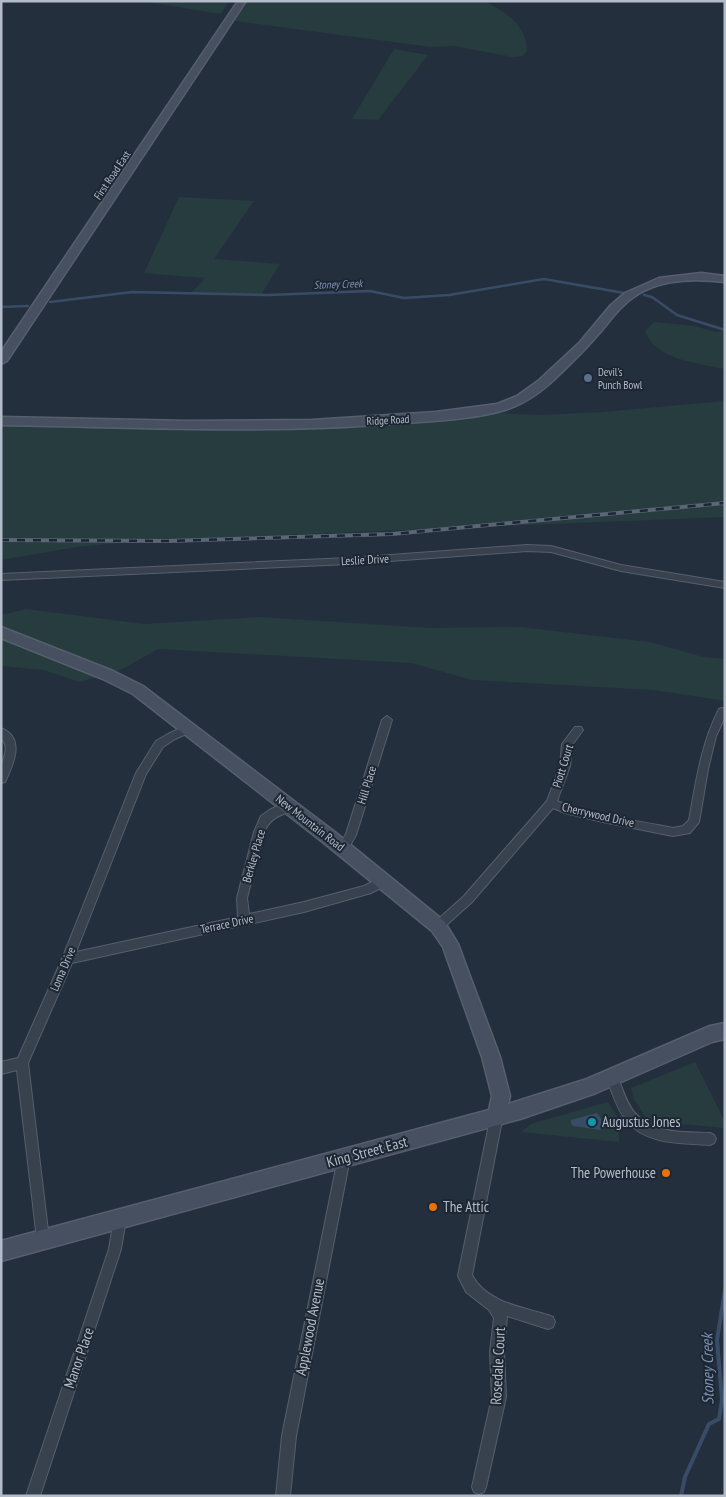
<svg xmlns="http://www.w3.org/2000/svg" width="726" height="1497" font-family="'PT Sans Narrow',sans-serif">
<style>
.green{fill:#263c3f}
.water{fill:#394c67}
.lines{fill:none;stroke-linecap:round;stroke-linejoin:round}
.stream-far1{stroke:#394c67;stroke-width:2.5}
.stream{stroke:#394c67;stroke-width:4}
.street-casing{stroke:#565f6c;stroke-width:2}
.secondary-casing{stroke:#565f6c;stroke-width:3}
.street{fill:#38414e;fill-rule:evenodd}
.secondary{fill:#465061;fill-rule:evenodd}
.rail-casing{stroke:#5a6575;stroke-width:4}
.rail{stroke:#1d2633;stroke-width:2.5;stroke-dasharray:8;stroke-linecap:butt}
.service-dot{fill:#5c6f8a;stroke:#1d2633;stroke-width:2}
.culture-dot{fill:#0f9aa8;stroke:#1d2633;stroke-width:2}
.food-dot{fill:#e8710a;stroke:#1d2633;stroke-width:2}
.labels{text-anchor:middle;stroke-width:4;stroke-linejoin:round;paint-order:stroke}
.far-street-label{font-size:11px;fill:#b4bcc9;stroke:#1d2633}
.far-water-label{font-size:11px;font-style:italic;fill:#7c92b1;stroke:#1d2633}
.far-poi-label{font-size:11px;fill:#b4bcc9;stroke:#1d2633;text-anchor:start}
.street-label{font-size:12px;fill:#b4bcc9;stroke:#1d2633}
.near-poi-label{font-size:15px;fill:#b4bcc9;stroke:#1d2633;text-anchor:start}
.near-street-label{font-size:15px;fill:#b4bcc9;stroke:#1d2633}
.near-water-label{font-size:16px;font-style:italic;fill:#7c92b1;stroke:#1d2633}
</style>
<rect width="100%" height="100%" fill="#242f3e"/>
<g class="green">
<polygon points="141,1 229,1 221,14"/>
<path d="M246,1h238c21,10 43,24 43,50l-5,5 -10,1 -58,-11 -23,1 -196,-26z"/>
<polygon points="394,49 428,55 378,120 352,119"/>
<polygon points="179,197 254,201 214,259 280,264 261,295 191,293 205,278 144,273"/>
<path d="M654,322l40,4 22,6 9,-2v39c-27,-6 -70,-9 -80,-38z"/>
<polygon points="725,401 725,517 137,541 76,547 1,560 1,422 288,426 476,412 540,415 602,412"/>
<polygon points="26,609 144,624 259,617 431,628 520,627 650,642 703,657 725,659 725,701 654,690 472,680 411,663 158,649 117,672 79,682 44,670 1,666 1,615"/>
<polygon points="695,1062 725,1122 725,1128 648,1121 634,1100 631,1088"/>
<polygon points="608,1102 619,1120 619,1142 521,1132 531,1124"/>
</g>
<polygon class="water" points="597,1113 601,1119 601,1130 573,1126 571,1123 571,1120"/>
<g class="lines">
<g class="stream-far1">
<polyline points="644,295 652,297 677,315 725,330"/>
<polyline points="50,302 132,292 268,295 370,291 404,298 449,295 544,279 624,293"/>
<polyline points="1,307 28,306"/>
</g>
<polyline class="stream" points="681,1496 685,1477 709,1424 719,1419 722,1400 717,1340 725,1290"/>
<g class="street-casing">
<g id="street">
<polygon points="527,545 551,546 621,565 725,582 725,588 621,571 551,552 527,551 349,564 1,580 1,574 349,558"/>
<path d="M722,708l3,1v8l-9,19 -8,33 -9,53 -9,11 -17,3 -70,-14 -38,-9 -12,-5 -81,94 -30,27 -4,2 -4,-2 -2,-3 2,-3 30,-27 83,-95 13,-35 2,-22 13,-17h6l2,3 -11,15 -2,21 -13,35c35,15 79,19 116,27l10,-2 6,-6c7,-38 12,-76 30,-111z"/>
<polygon points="387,716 392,720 356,835 347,851 343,852 339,851 338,848 346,834 382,720"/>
<path d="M190,724l3,1 2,3 -2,3 -18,8 -12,8 -17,27 -70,178 162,-35 -1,-19 17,-66 7,-16 10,-7 18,-7 4,1 1,3c-8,12 -20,5 -30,26l-17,66 2,16 55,-12 60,-16 20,-10 4,2 1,3 -1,3 -17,9 -67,19 -232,51 -44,100 21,176 -1,5 -5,1 -5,-1 -1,-5 -20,-169 -16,4v-12l17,-4 44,-99 74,-186 20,-32 12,-7z"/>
<path d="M1,728c25,10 12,37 4,54l-4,1c0,-4 0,-9 0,-13 1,-12 10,-22 0,-32z"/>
<path d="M612,1071l4,2c6,13 9,28 18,39 18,22 50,20 76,21l4,2 2,4 -2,4 -4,2c-29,-2 -65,0 -84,-25 -10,-12 -14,-29 -20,-43l2,-4z"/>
<path d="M497,1109l4,2 2,4 -31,160c14,27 49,32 76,40l5,2 2,5 -2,5 -5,2 -41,-13 -3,36 2,45 -20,90 -2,5 -5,2 -5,-2 -2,-5 20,-90 -2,-45 4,-34 -5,-8 -23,-18 -8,-16 33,-161 2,-4z"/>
<polygon points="344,1152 348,1154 350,1158 296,1436 290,1496 276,1496 282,1436 338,1158 340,1154"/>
<polygon points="120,1212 125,1213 126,1218 121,1249 40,1496 26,1496 109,1249 114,1218 115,1213"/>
</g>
</g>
<g class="secondary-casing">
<g id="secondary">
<polygon points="238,1 246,1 7,361 1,364 1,352"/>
<path d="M701,273l24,3v6c-36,-4 -75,-3 -102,24 -11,10 -18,22 -28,32 -11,13 -23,24 -35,36 -16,16 -33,29 -55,36 -34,10 -77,11 -112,14 -130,10 -261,3 -392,1v-8l187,4 124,-1 124,-8 61,-8 20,-8 21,-15 42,-39 30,-36 15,-13 34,-15z"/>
<polygon points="1,627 113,671 143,686 336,833 444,921 458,944 500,1057 510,1096 508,1104 587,1079 710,1026 725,1023 725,1039 712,1042 596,1093 520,1119 1,1261 1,1241 489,1110 492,1096 482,1057 443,947 432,931 324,843 133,694 103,679 1,638"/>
</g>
</g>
<use href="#street" class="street"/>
<use href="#secondary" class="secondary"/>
<g class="rail-casing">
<polyline id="rail" points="1,540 168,541 392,534 725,503"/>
</g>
<use href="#rail" class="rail"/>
</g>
<circle class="service-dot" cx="588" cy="378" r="5"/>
<circle class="culture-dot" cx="592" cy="1122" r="5"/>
<g class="food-dot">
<circle cx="666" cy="1173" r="5"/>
<circle cx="433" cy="1207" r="5"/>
</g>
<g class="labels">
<g class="far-street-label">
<text transform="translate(112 175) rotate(-56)" y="4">First Road East</text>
<text transform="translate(388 420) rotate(-3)" y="4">Ridge Road</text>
</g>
<g class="far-water-label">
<text transform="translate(338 284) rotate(-2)" y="4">Stoney Creek</text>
</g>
<g class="far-poi-label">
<text x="598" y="376">Devil's<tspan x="598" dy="13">Punch Bowl</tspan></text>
</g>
<g class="street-label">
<text transform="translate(365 560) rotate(-3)" y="4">Leslie Drive</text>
<text transform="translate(563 766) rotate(-73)" y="4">Piott Court</text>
<text transform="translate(367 785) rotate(-73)" y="4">Hill Place</text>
<text transform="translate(598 815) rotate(13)" y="4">Cherrywood Drive</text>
<text transform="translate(310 823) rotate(38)" y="4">New Mountain Road</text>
<text transform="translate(254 856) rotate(-74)" y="4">Berkley Place</text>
<text transform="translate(227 924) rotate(-12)" y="4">Terrace Drive</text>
<text transform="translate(63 969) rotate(-67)" y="4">Loma Drive</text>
</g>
<g class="near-poi-label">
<text x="602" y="1127">Augustus Jones</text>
<text x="656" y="1178" text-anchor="end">The Powerhouse</text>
<text x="443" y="1212">The Attic</text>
</g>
<g class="near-street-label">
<text transform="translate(367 1152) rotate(-15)" y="5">King Street East</text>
<text transform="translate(310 1327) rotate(-79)" y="5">Applewood Avenue</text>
<text transform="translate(79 1358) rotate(-71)" y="5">Manor Place</text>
<text transform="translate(498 1366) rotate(-87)" y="5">Rosedale Court</text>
</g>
<g class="near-water-label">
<text transform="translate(707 1369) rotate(-91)" y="6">Stoney Creek</text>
</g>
</g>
<rect width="726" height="1497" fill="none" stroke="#b4bcc9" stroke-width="5"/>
</svg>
